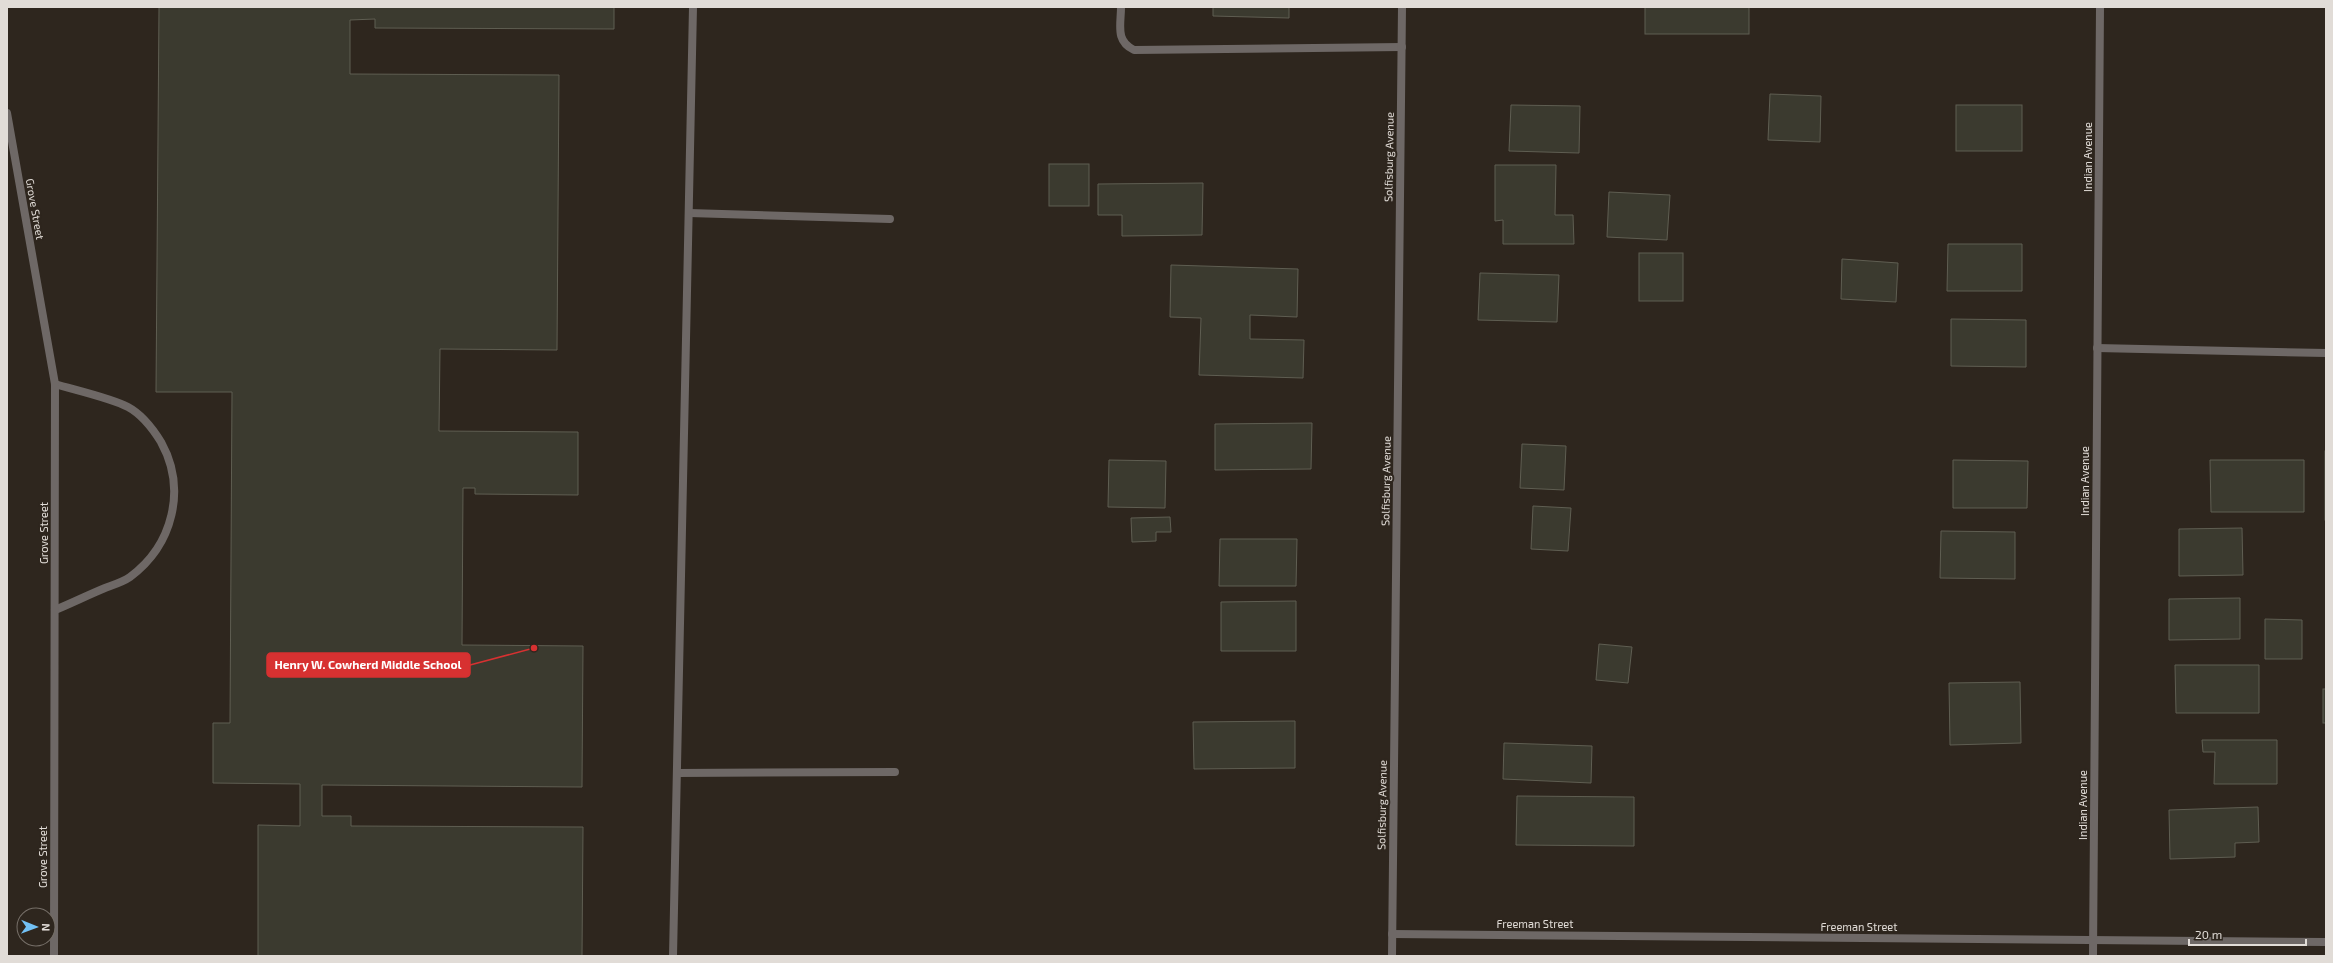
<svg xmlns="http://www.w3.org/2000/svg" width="2333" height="963" font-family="'Exo 2',sans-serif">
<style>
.building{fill:#3b3a2f;stroke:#5f5e52}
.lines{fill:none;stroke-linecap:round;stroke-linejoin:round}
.service{stroke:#6e6866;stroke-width:8}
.minor{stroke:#6e6866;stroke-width:8}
.labels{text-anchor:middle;stroke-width:4;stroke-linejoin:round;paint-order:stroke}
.street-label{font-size:11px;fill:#e1dcd7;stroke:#2e261e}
.leader{fill:none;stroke:#d73131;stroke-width:1.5}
.callout-dot{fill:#d73131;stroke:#2e261e;stroke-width:1.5}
.callout{fill:#d73131;stroke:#d73131;stroke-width:1.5}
.callout-label{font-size:12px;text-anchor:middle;font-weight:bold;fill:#fff}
</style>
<rect width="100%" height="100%" fill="#2e261e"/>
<g class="building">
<polygon points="159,7 614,7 614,29 375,28 375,19 350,20 350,74 559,75 557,350 440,349 439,431 578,432 578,495 475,494 475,488 463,488 462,645 583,646 582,787 322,785 322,816 351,816 351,826 583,827 582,956 258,956 258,825 300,826 300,784 213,783 213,723 230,723 232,392 156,392"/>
<polygon points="1213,7 1289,7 1289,18 1213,16"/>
<rect x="1645" y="7" width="104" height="27"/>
<polygon points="1770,94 1821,96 1820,142 1768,140"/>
<polygon points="1511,105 1580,106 1579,153 1509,151"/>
<rect x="1956" y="105" width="66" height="46"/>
<rect x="1049" y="164" width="40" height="42"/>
<polygon points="1495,165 1556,165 1555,215 1573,215 1574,244 1503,244 1503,220 1495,221"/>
<polygon points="1203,183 1202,235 1122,236 1122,215 1098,215 1098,184"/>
<polygon points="1609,192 1670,195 1667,240 1607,237"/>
<polygon points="1948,244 2022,244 2022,291 1947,291"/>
<rect x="1639" y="253" width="44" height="48"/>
<polygon points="1842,259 1898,263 1896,302 1841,299"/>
<polygon points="1171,265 1298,269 1297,317 1250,315 1250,339 1304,340 1303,378 1199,375 1201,318 1170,317"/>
<polygon points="1480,273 1559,275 1557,322 1478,320"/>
<polygon points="1951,319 2026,320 2026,367 1951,366"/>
<polygon points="1312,423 1311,469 1215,470 1215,424"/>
<polygon points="1522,444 1566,446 1564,490 1520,488"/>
<rect x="2325" y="451" width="1" height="69"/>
<polygon points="1109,460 1166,461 1165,508 1108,507"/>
<polygon points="1953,460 2028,461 2027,508 1953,508"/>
<polygon points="2210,460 2304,460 2304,512 2211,512"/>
<polygon points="1533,506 1571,508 1568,551 1531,549"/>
<polygon points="1170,517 1171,532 1156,532 1156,541 1132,542 1131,518"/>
<polygon points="2242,528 2243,575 2179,576 2179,529"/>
<polygon points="1941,531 2015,532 2015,579 1940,578"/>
<polygon points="1220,539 1297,539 1296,586 1219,586"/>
<polygon points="2240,598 2240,639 2169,640 2169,599"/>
<polygon points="1296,601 1296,651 1221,651 1221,602"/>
<polygon points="2265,619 2302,620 2302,659 2265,659"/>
<polygon points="1599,644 1632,647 1628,683 1596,680"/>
<polygon points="2175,665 2259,665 2259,713 2176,713"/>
<polygon points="2020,682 2021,743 1950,745 1949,683"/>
<rect x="2323" y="689" width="3" height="34"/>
<polygon points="1295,721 1295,768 1194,769 1193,722"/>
<polygon points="2202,740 2277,740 2277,784 2214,784 2215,752 2203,752"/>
<polygon points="1504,743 1592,746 1591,783 1503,779"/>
<polygon points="1517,796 1634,797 1634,846 1516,845"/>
<polygon points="2258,807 2259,842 2235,843 2235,857 2170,859 2169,810"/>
</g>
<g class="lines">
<g class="service">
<path d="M1121,7c0,18 -6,34 13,43l268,-3"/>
<polyline points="689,213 890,219"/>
<polyline points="2097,348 2326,353"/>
<path d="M55,610c17,-7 33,-15 50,-22 8,-3 18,-6 25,-11 43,-32 57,-88 31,-135 -8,-13 -20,-28 -33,-35 -17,-9 -53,-17 -73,-23"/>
<polyline points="677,773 895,772"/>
<polyline points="673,956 693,7"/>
</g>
<g class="minor">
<polyline points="7,113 55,384 54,956"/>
<polyline points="1392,934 2326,942"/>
<polyline points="1392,956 1402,7"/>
<polyline points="2093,956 2100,7"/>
</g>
</g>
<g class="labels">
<g class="street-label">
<text transform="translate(1389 157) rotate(-89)" y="4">Solfisburg Avenue</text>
<text transform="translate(2088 157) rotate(-90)" y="4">Indian Avenue</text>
<text transform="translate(35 209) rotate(80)" y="4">Grove Street</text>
<text transform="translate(1386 481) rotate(-89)" y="4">Solfisburg Avenue</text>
<text transform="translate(2085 481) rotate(-90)" y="4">Indian Avenue</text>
<text transform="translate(44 533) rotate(-90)" y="4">Grove Street</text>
<text transform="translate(1382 805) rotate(-89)" y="4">Solfisburg Avenue</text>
<text transform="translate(2083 805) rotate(-90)" y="4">Indian Avenue</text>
<text transform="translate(43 857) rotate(-90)" y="4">Grove Street</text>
<text x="1535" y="928">Freeman Street</text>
<text x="1859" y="931">Freeman Street</text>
</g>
</g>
<path class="leader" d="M534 648L470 665"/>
<circle class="callout-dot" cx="534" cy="648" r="4"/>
<rect class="callout" x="267" y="653" width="203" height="24" rx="4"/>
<g class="callout-label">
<text x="368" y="669">Henry W. Cowherd Middle School</text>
</g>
<rect width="2333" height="963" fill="none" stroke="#e1dcd7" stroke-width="16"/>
<g transform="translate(36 927) rotate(91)"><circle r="19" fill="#2e261e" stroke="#766f68"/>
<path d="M0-3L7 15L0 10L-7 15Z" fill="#72c1f5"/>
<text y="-6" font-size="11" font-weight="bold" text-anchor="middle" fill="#e1dcd7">N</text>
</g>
<path d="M2189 939v6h117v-6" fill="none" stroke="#e1dcd7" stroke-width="2"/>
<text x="2195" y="939" font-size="12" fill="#e1dcd7" stroke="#2e261e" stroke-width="3" paint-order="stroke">20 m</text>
</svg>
